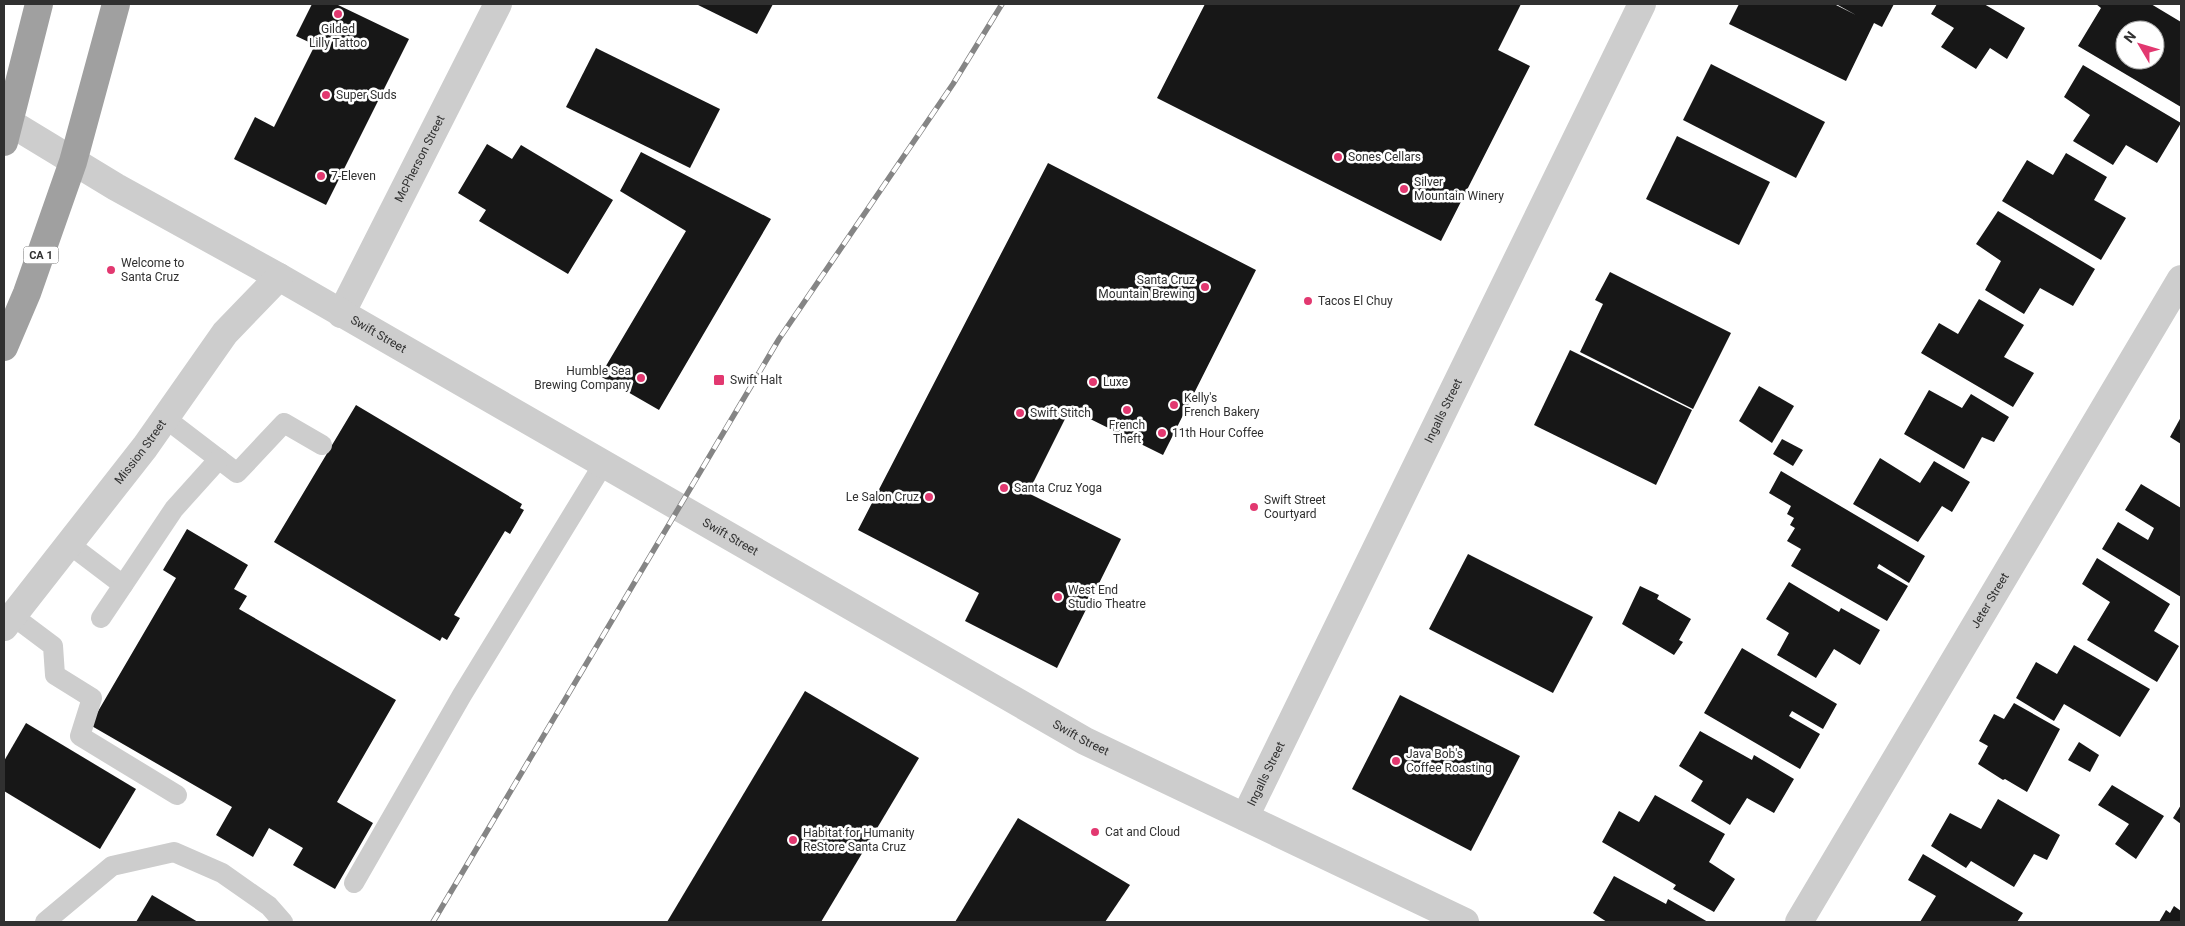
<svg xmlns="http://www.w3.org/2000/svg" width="2185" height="926" font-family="Roboto,sans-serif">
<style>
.building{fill:#171717;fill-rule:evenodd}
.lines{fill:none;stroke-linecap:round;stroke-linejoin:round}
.service{stroke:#cdcdcd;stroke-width:20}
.minor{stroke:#cdcdcd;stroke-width:28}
.tertiary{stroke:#cdcdcd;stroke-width:28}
.trunk{stroke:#a0a0a0;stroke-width:28}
.rail-casing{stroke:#858585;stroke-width:5.5}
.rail{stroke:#fff;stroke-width:4;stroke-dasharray:11;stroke-linecap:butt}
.poi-dot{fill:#e23870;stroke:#fff;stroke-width:2}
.labels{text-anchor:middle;stroke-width:5;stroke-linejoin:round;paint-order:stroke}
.shield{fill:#fff;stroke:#6e6e6e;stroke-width:1}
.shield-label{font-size:11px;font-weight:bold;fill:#303030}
.poi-label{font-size:12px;fill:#303030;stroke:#fff;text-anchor:start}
.street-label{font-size:12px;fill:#303030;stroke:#fff}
</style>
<rect width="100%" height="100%" fill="#fff"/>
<g class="building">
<polygon points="312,4 336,4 409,39 326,205 234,159 255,117 274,127 315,45 296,36"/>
<polygon points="696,4 773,4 757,34"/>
<polygon points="1205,4 1521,4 1498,50 1530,66 1441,241 1157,98"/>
<polygon points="1739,4 1834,4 1856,15 1836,4 1894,4 1882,27 1874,23 1846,81 1729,24"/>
<polygon points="1937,4 1984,4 2025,28 2007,59 1990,48 1976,69 1941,47 1954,28 1931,14"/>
<path d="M2096,4h55l30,18v85l-103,-61 23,-38zM2125,30h30v30h-30z"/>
<polygon points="596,48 720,109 690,168 566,107"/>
<polygon points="1711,64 1825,122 1796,178 1683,120"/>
<polygon points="2083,65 2181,123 2157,163 2126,145 2113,165 2073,141 2090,115 2064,97"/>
<polygon points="1677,136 1770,182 1739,245 1646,199"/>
<polygon points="487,144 512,159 521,145 613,200 568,274 479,221 486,210 458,193"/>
<polygon points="641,152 771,219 659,410 600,376 686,231 620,191"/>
<polygon points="2066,153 2107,177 2094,200 2126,218 2101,260 2002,201 2027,160 2053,175"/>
<polygon points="1048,163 1256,270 1163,455 1070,409 1028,493 1121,539 1057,668 965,621 979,593 858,530"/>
<polygon points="1998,211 2095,269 2073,306 2040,288 2024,314 1985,290 2001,261 1976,244"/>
<polygon points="1610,272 1731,333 1693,409 1580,352 1603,304 1595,300"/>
<polygon points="1979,299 2024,325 2004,357 2034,373 2013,407 1921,353 1939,323 1958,334"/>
<polygon points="1570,350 1692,410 1656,485 1534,425"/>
<polygon points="1759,386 1794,406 1772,443 1739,421"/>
<polygon points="1929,390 1962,408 1971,394 2009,417 1994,442 1982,437 1964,469 1904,434"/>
<polygon points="356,405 522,504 520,508 524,510 510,534 505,531 454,615 460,618 447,640 442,637 440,641 274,542"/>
<polygon points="2181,417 2181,444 2170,437"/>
<polygon points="1782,439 1803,450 1793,466 1773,454"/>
<polygon points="1880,458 1920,483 1934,461 1970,482 1952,512 1942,506 1918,542 1853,504"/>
<polygon points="1781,471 1925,556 1909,583 1879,564 1877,568 1908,586 1887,621 1791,566 1801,549 1787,541 1795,528 1790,525 1794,518 1787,514 1791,506 1769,493"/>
<polygon points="2141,484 2181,508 2181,597 2102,549 2118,522 2148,540 2154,528 2125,510"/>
<polygon points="187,529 248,565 234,589 247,596 239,609 396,700 337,802 373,823 335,889 293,865 303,848 269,828 253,857 216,835 232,807 90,725 176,578 163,570"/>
<polygon points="1468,554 1593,617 1553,693 1429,629"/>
<polygon points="2097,558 2170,604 2154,631 2179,646 2157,682 2087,640 2110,602 2082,584"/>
<polygon points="1789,582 1839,612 1841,608 1880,630 1860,665 1834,649 1816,678 1777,655 1789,633 1766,619"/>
<polygon points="1640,586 1659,595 1657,599 1691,619 1679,640 1683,642 1674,655 1622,624"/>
<polygon points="2074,645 2150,689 2120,737 2064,704 2054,721 2016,698 2036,662 2057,674"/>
<polygon points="1742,648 1837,704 1823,729 1792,711 1789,716 1820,734 1800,769 1704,713"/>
<polygon points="805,691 919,758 821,922 667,922"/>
<polygon points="1400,695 1520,756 1471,851 1352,789"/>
<polygon points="2014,703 2060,729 2027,792 2005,779 2003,780 1978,764 1988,746 1979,741 1994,714 2004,719"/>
<polygon points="26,723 136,789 100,849 4,791 4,761"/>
<polygon points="1700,731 1752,760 1754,755 1794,779 1774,813 1747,798 1730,825 1691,801 1703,781 1679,766"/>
<polygon points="2079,742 2099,755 2090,772 2068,760"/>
<polygon points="2112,785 2164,816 2136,859 2115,844 2129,824 2098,805"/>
<polygon points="1655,795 1725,834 1709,862 1735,879 1714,912 1673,889 1676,885 1602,842 1619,811 1639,822"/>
<polygon points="1998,799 2060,835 2047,860 2034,854 2014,887 1971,861 1966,868 1931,846 1950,813 1981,829"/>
<polygon points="2181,805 2181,824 2173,818"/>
<polygon points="1018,818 1130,885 1105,922 955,922"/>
<polygon points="1923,854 2023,913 2017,922 1920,922 1936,896 1908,880"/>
<polygon points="1614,876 1666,904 1668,899 1708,922 1607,922 1593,913"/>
<polygon points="152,895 198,922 136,922"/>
<polygon points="2174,906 2181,911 2181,922 2159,922 2166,910 2170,913"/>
</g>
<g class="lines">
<g class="service">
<polyline points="165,418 237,473 284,423 322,445"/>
<polyline points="69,544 123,585"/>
<polyline points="13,616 53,646 55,675 92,698 80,736 177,795"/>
<polyline points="101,618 174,509 219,459"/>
<polyline points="354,883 462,695 604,463"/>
<polyline points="45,922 112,866 174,852 222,873 269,906 283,922"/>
</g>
<g class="minor">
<path id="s1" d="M341,314l157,-310"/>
<path id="s2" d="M1245,817l397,-813"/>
<path id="s3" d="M1799,922l382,-643"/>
</g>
<g class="tertiary">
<path id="s4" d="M4,119l112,68 163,90 806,464 380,181"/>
<path id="s5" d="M4,627l141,-180 80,-114 54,-56"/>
</g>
<g class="trunk">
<polyline points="4,142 39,4"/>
<polyline points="4,347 27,293 73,162 116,4"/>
</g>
<g class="rail-casing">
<polyline id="rail" points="433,922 779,339 953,84 1002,4"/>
</g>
<use href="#rail" class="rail"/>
</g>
<g class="poi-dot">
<circle cx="338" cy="14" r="5"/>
<circle cx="326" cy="95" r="5"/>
<circle cx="1338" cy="157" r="5"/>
<circle cx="321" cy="176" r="5"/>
<circle cx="1404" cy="189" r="5"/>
<circle cx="111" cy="270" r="5"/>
<circle cx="1205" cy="287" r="5"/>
<circle cx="1308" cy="301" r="5"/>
<circle cx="641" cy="378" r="5"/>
<rect x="713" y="374" width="12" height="12" rx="2.5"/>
<circle cx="1093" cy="382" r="5"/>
<circle cx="1174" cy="405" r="5"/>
<circle cx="1127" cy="410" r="5"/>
<circle cx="1020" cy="413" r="5"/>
<circle cx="1162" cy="433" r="5"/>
<circle cx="1004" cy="488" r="5"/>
<circle cx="929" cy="497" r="5"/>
<circle cx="1254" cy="507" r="5"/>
<circle cx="1058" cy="597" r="5"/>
<circle cx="1396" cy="761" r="5"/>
<circle cx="1095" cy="832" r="5"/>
<circle cx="793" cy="840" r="5"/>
</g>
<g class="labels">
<rect class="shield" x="23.5" y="246.5" width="35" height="17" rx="4"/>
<g class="shield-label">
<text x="41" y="259">CA 1</text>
</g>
<g class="poi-label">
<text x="338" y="33" text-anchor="middle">Gilded<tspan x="338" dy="14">Lilly Tattoo</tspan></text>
<text x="336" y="99">Super Suds</text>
<text x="1348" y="161">Sones Cellars</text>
<text x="331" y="180">7-Eleven</text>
<text x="1414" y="186">Silver<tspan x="1414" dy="14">Mountain Winery</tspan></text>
<text x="121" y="267">Welcome to<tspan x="121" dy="14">Santa Cruz</tspan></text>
<text x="1195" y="284" text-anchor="end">Santa Cruz<tspan x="1195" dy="14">Mountain Brewing</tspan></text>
<text x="1318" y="305">Tacos El Chuy</text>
<text x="631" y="375" text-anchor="end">Humble Sea<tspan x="631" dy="14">Brewing Company</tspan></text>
<text x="730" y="384">Swift Halt</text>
<text x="1103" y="386">Luxe</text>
<text x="1184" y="402">Kelly's<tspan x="1184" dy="14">French Bakery</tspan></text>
<text x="1030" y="417">Swift Stitch</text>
<text x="1127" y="429" text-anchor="middle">French<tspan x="1127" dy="14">Theft</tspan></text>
<text x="1172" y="437">11th Hour Coffee</text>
<text x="1014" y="492">Santa Cruz Yoga</text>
<text x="919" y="501" text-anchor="end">Le Salon Cruz</text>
<text x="1264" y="504">Swift Street<tspan x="1264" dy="14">Courtyard</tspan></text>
<text x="1068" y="594">West End<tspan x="1068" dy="14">Studio Theatre</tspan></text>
<text x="1406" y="758">Java Bob's<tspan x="1406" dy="14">Coffee Roasting</tspan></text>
<text x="1105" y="836">Cat and Cloud</text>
<text x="803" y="837">Habitat for Humanity<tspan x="803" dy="14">ReStore Santa Cruz</tspan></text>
</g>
<g class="street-label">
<text dy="4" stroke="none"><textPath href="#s1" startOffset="174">McPherson Street</textPath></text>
<text dy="4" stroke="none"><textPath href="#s4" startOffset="432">Swift Street</textPath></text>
<text dy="4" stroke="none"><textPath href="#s2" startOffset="452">Ingalls Street</textPath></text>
<text dy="4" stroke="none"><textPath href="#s5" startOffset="222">Mission Street</textPath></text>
<text dy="4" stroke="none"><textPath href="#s4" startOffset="838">Swift Street</textPath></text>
<text dy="4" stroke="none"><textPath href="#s3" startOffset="374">Jeter Street</textPath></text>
<text dy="4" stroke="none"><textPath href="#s4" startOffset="1242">Swift Street</textPath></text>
<text dy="4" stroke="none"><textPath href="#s2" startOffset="48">Ingalls Street</textPath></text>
</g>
</g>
<rect width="2185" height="926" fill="none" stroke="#303030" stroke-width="10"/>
<g transform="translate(2140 45) rotate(308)"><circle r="24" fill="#ffffff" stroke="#acacac"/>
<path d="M0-4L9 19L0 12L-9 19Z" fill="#e23870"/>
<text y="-8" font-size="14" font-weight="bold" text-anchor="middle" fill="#303030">N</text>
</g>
</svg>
